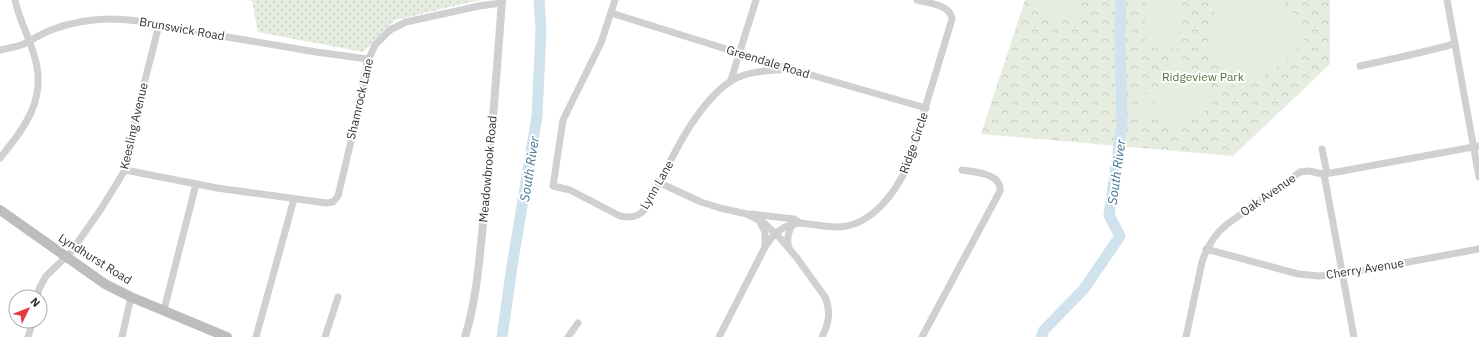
<svg xmlns="http://www.w3.org/2000/svg" width="1479" height="337" font-family="'IBM Plex Sans',sans-serif">
<style>
.grass{fill:url(#grass-dots)}
.park{fill:url(#park-crowns)}
.pitch{fill:#e6ecdf}
.lines{fill:none;stroke-linecap:round;stroke-linejoin:round}
.river{stroke:#cfe2ee;stroke-width:11}
.minor{stroke:#d0d0d0;stroke-width:7}
.tertiary{stroke:#d0d0d0;stroke-width:8}
.secondary{stroke:#bdbdbd;stroke-width:10}
.labels{text-anchor:middle;stroke-width:4;stroke-linejoin:round;paint-order:stroke}
.street-label{font-size:12px;fill:#333;stroke:#fff}
.park-label{font-size:12px;fill:#56703f;stroke:#fff}
.water-label{font-size:13px;font-style:italic;fill:#3f7597;stroke:#fff}
</style>
<defs>
<pattern id="grass-dots" width="8" height="8" patternUnits="userSpaceOnUse"><rect width="8" height="8" fill="#e6ecdf"/><path d="M2 2h.1M6 6h.1" fill="none" stroke="#c6cbc0" stroke-width="1.8" stroke-linecap="round"/></pattern>
<pattern id="park-crowns" width="20" height="18" patternUnits="userSpaceOnUse"><rect width="20" height="18" fill="#e6ecdf"/><path d="M2 6a3 3 0 1 1 6 0M12 15a3 3 0 1 1 6 0" fill="none" stroke="#c6cbc0"/></pattern>
</defs>
<rect width="100%" height="100%" fill="#fff"/>
<polygon class="grass" points="247,0 480,0 395,20 363,52 258,32 252,1"/>
<polygon class="park" points="1025,0 1330,0 1330,64 1233,156 981,134"/>
<g class="pitch">
<polygon points="1038,0 1081,0 1082,18 1038,19"/>
<polygon points="1146,0 1178,0 1178,49 1145,48"/>
<path d="M1220,0h62c10,12 23,26 22,42l-12,13 -50,38 -17,-14 -14,-23 -3,-19 2,-16z"/>
<polygon points="1181,57 1210,89 1212,99 1209,106 1201,115 1163,127 1156,115 1155,99 1160,80 1166,68"/>
<polygon points="1141,93 1154,94 1152,119 1138,117"/>
</g>
<g class="lines">
<g class="river">
<polyline points="502,337 512,266 537,116 541,30 539,0"/>
<polyline points="1041,337 1044,330 1084,289 1120,236 1109,215 1122,125 1120,34 1121,0"/>
</g>
<g class="minor">
<path d="M615,0l-14,43 -38,77 -10,66 17,4 50,26c12,3 20,0 27,-9 21,-40 46,-101 84,-126 15,-10 42,-11 59,-12"/>
<polyline points="1447,0 1479,177"/>
<polyline points="611,13 790,69 926,108"/>
<path d="M0,50c8,-2 16,-3 24,-6 9,-5 17,-10 27,-14 37,-14 73,-14 111,-4l154,26 52,7"/>
<polyline points="1360,66 1410,55 1447,46 1454,43"/>
<polyline points="731,80 756,0"/>
<polyline points="1322,149 1327,173"/>
<path d="M0,158c25,-31 48,-60 34,-103 -5,-18 -15,-36 -19,-55"/>
<polyline points="125,170 217,188 326,203 333,202 338,196 352,137 367,63 375,45 390,30 406,22 479,6 501,3"/>
<polyline points="1324,174 1354,337"/>
<path d="M660,183l41,19 19,6 27,6 16,8 17,16 17,20 28,39c6,14 4,26 -3,40"/>
<polyline points="752,214 794,219 800,223"/>
<polyline points="759,220 765,232 765,247"/>
<path d="M789,248c-3,-10 -1,-17 5,-25"/>
<polyline points="1206,249 1298,274 1319,276 1343,274 1479,249"/>
<polyline points="37,297 39,289 46,276 71,252 101,209 125,170 133,139 135,121 146,76 159,25"/>
<polyline points="164,310 196,184"/>
<polyline points="28,337 33,321"/>
<polyline points="122,337 131,297"/>
<polyline points="256,337 294,199"/>
<polyline points="325,337 338,297"/>
<polyline points="568,337 578,323"/>
<path d="M719,337l46,-90c8,-13 20,-23 35,-24 12,1 25,4 37,4 34,0 59,-35 71,-62l44,-146c-1,-14 -24,-16 -35,-19"/>
<path d="M922,337l78,-146c2,-18 -26,-19 -38,-21"/>
<path d="M1186,337l16,-75c5,-16 12,-27 24,-37l74,-53 9,-1 13,3 9,-1 148,-27"/>
</g>
<path class="tertiary" d="M465,337c13,-42 15,-88 20,-132 7,-68 12,-136 17,-205"/>
<polyline class="secondary" points="0,210 105,284 131,297 227,337"/>
</g>
<g class="labels">
<g class="street-label">
<text transform="translate(182 29) rotate(10)" y="4">Brunswick Road</text>
<text transform="translate(768 62) rotate(17)" y="4">Greendale Road</text>
<text transform="translate(360 99) rotate(-77)" y="4">Shamrock Lane</text>
<text transform="translate(134 126) rotate(-77)" y="4">Keesling Avenue</text>
<text transform="translate(914 143) rotate(-71)" y="4">Ridge Circle</text>
<text transform="translate(488 169) rotate(-85)" y="4">Meadowbrook Road</text>
<text transform="translate(657 185) rotate(-60)" y="4">Lynn Lane</text>
<text transform="translate(1268 195) rotate(-35)" y="4">Oak Avenue</text>
<text transform="translate(95 259) rotate(32)" y="4">Lyndhurst Road</text>
<text transform="translate(1365 269) rotate(-9)" y="4">Cherry Avenue</text>
</g>
<g class="park-label">
<text x="1203" y="81">Ridgeview Park</text>
</g>
<g class="water-label">
<text transform="translate(529 169) rotate(-81)" y="5">South River</text>
<text transform="translate(1116 172) rotate(-82)" y="5">South River</text>
</g>
</g>
<g transform="translate(28 309) rotate(47)"><circle r="19" fill="#ffffff" stroke="#adadad"/>
<path d="M0-3L7 15L0 10L-7 15Z" fill="#e63946"/>
<text y="-6" font-size="11" font-weight="bold" text-anchor="middle" fill="#333333">N</text>
</g>
</svg>
